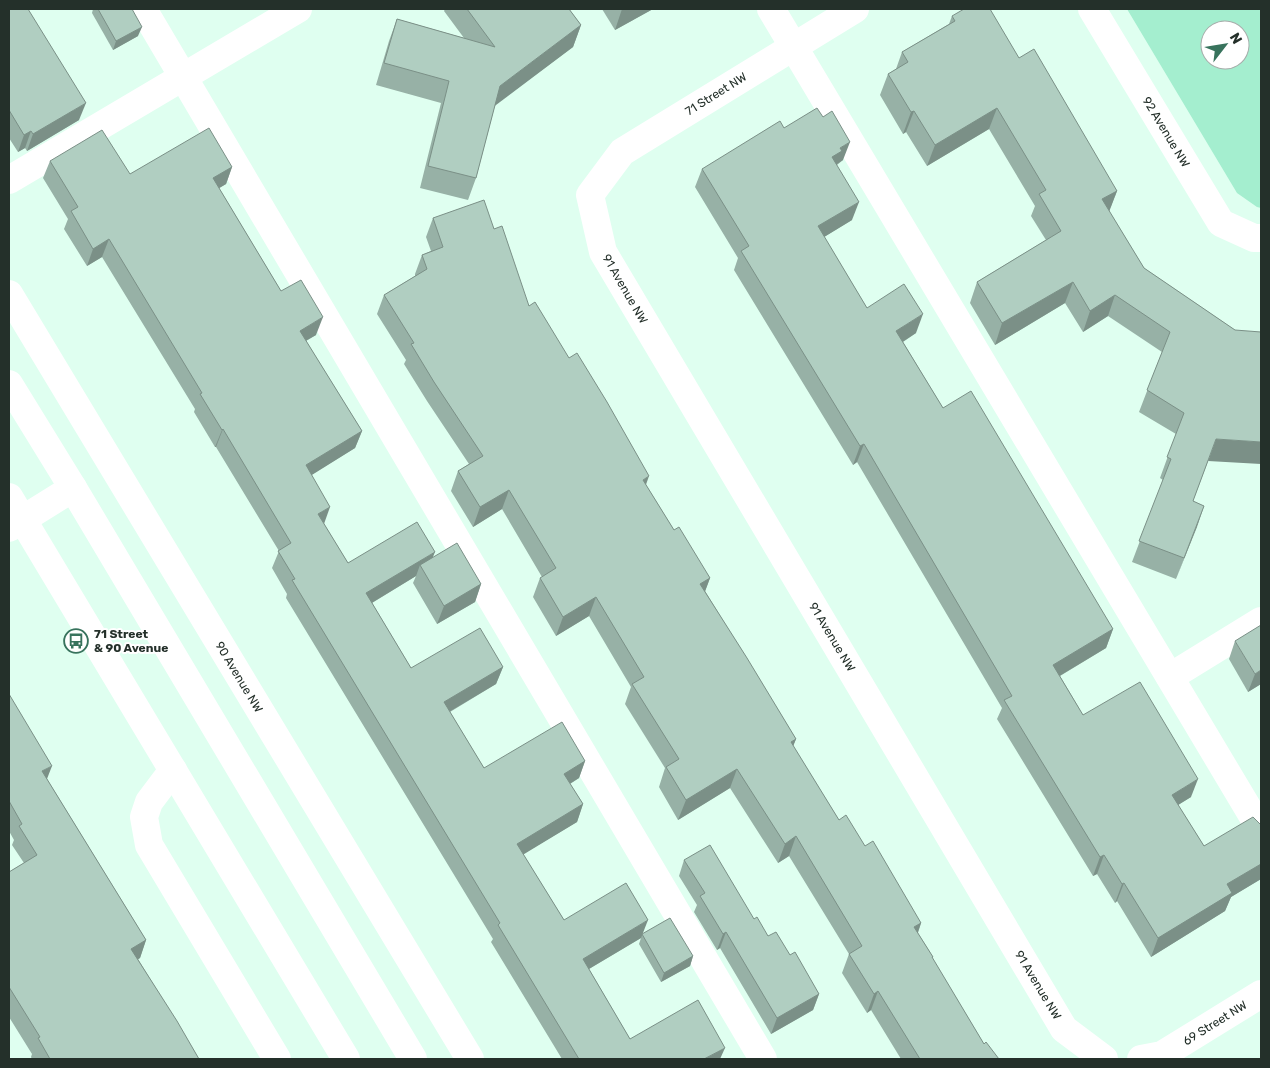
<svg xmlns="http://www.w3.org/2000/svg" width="1270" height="1068" font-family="Rubik,sans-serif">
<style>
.green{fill:#a4eecf;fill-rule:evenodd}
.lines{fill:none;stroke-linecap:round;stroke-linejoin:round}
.minor{stroke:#fff;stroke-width:28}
.major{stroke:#fff;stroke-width:28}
.wall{fill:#97b1a6}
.shaded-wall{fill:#7b9087}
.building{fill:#b0cec1;stroke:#7b9087}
.labels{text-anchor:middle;stroke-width:4;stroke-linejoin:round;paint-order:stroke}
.street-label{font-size:12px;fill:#24302a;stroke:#fff}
.poi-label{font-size:12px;font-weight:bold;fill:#24302a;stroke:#fff;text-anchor:start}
</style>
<rect width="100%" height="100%" fill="#dffff0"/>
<path class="green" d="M1127,9h134v199l-4,-1 -20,-14zM1210,30h30v30h-30z"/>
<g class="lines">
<g class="minor">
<polyline points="143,9 763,1059"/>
<polyline points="771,9 1261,830"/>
<polyline points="855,9 622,152 590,195 603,252 1064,1029 1104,1059"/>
<polyline points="1092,9 1221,223 1254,238 1261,238"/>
<polyline points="9,180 298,9"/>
<polyline points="9,294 470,1059"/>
<polyline points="9,528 73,488"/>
<polyline points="1170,677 1261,621"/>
<polyline points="173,770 149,802 144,817 149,845 277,1059"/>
<polyline points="1141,1059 1162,1055 1261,994"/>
</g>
<g class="major">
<polyline points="9,384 73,488 413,1059"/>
<polyline points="9,497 346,1059"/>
</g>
</g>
<g class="wall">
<polygon points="9,9 79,120 27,151 25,148 18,152 9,138"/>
<polygon points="93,9 132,9 138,36 113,50 92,13"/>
<polygon points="445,9 569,9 581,25 573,47 495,105 476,178 468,200 420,188 441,103 376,85 389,41 397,19 464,38 444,11"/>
<polygon points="602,9 653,9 615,30"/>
<polygon points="952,16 1019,58 1117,191 1109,211 1144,268 1235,330 1208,461 1193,501 1204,506 1176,579 1132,562 1163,480 1160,478 1176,434 1139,412 1162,352 1108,316 1083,332 1065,303 995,345 970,303 977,282 1046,240 1031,216 1035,206 989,129 927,166 906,132 903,134 880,95 888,74 896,69 902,52 949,24"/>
<polygon points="784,128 843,160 837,165 852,220 824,237 867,308 916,333 903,342 943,408 1113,629 1106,648 1060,676 1083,715 1191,797 1178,805 1204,846 1261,825 1261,879 1231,897 1225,911 1151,957 1117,901 1115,903 1097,874 1093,876 997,719 1002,708 857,462 853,465 734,270 738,258 695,187 702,169"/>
<polygon points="50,161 130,174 232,167 226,184 219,188 281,291 316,335 306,341 362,431 355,448 311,475 324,524 348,563 432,558 481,584 475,602 437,624 413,583 416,576 372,603 411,668 503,667 496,684 450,712 484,768 585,761 579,778 570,784 583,804 577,822 523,854 564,920 643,934 693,956 690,966 661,982 639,944 641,938 589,969 630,1039 720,1059 562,1059 491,942 493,939 286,598 287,594 272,568 279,551 216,447 215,447 194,412 195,409 102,257 87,266 64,229 68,219 43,178"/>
<polygon points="433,218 494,229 529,306 646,485 674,530 710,578 705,591 796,739 793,746 839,820 865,846 921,923 918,933 933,957 932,958 984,1044 999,1059 901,1059 871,1010 867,1013 842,973 849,954 789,856 778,863 730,788 678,820 659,787 665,768 625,704 631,687 589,616 556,636 533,597 540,578 542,577 502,509 473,527 451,491 458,471 469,464 427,401 404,364 406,360 377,314 384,295 415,276 415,274 422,255 431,251 426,237"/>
<polygon points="1235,641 1261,684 1248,692 1229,659"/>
<polygon points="9,694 47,779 146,940 140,958 138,959 199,1059 32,1059 31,1057 32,1054 9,1017 9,872 24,863 12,845 14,840 9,831"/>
<polygon points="684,860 754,919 768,936 790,955 819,994 813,1010 771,1034 720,948 717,950 694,912 697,905 679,876"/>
</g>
<g class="shaded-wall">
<polygon points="622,9 653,9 615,30"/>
<polygon points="581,25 573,47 492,108 500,86"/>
<polygon points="142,27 138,36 113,50 116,41"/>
<polygon points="86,103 79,120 27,151 33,134"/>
<polygon points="997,108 989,129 927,166 935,145"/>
<polygon points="914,111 906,132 903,134 911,112"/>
<polygon points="31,131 25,148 18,152 24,135"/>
<polygon points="850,142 843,160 837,164 835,170 832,157 840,148"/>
<polygon points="232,167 226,184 206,196 213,178"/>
<polygon points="1117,191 1109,212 1102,199"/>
<polygon points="859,202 852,220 811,245 818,226"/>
<polygon points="109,239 102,257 87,266 93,249"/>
<polygon points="1073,282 1065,303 995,345 1002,323"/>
<polygon points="1115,295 1108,316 1083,332 1090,311"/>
<polygon points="923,314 916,333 890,350 896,331"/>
<polygon points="323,317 316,335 293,348 300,331"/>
<polygon points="223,429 216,447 215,447 222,430"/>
<polygon points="362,431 355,448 299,483 306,465"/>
<polygon points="1216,439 1261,442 1261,464 1208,461"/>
<polygon points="864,444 857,462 853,465 860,446"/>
<polygon points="649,476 642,496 643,480"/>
<polygon points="509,490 502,509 473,527 480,507"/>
<polygon points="1204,506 1197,527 1176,579 1184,558"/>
<polygon points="330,507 324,524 318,514"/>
<polygon points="435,552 428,569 420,565 416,576 360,610 366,593"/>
<polygon points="710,578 703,597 700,584"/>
<polygon points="481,584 475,602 437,624 444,606"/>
<polygon points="596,597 589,616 556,636 563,617"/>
<polygon points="1113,629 1106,648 1046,684 1053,665"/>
<polygon points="503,667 496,684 437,719 444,702"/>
<polygon points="1261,670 1261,684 1248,692 1255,674"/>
<polygon points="796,739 788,759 791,742"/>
<polygon points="585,761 579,778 558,791 564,774"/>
<polygon points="52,766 45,784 42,771"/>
<polygon points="737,769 730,788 678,820 686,800"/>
<polygon points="1198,779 1191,797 1165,813 1172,795"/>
<polygon points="583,804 577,822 511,862 517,844"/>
<polygon points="796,836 789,856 778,863 785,844"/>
<polygon points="1104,855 1097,874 1093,876 1100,857"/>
<polygon points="1261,864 1261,879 1231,897 1225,911 1151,957 1158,938 1227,884"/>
<polygon points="1124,883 1117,901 1115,903 1122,884"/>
<polygon points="648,920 641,938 577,976 583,959"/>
<polygon points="921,923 914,943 914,927"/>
<polygon points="726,932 720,948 717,950 723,934"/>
<polygon points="146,940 140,958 125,967 131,949"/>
<polygon points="693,956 690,966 661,982 664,973"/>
<polygon points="878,991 871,1010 867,1013 874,994"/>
<polygon points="819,994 813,1010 771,1034 777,1018"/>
<polygon points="725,1048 720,1059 704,1059"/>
</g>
<g class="building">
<polygon points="9,9 28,9 86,103 33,134 31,131 24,135 9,110"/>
<polygon points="98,9 132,9 142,27 116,41"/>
<polygon points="467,9 569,9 581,25 500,86 476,178 428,166 449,81 384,63 397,19 495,47"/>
<polygon points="964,9 990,9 1019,58 1034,49 1117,191 1102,199 1144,268 1235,330 1261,332 1261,442 1216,439 1193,501 1204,506 1184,558 1139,541 1171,459 1167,457 1184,413 1147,390 1170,332 1115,295 1090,311 1073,282 1002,323 977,282 1061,231 1039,194 1046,190 997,108 935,145 914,111 911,112 888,74 908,62 902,52 955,21 952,16"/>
<polygon points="817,108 823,117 832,111 850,142 840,148 842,151 832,157 859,202 818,226 867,308 904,284 923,314 896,331 943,408 971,391 1113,629 1053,665 1083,715 1140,682 1198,779 1172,795 1204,846 1253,817 1261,825 1261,864 1227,884 1232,893 1158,938 1124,883 1122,884 1104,855 1100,857 1004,700 1012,696 864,444 860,446 741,251 749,246 702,169 780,121 784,128"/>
<polygon points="209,128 232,167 213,178 281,291 301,280 323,317 300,331 362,431 306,465 330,507 318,514 348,563 417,522 435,552 366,593 411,668 480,628 503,667 444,702 484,768 562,722 585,761 564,774 583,804 517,844 564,920 626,883 648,920 583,959 630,1039 698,1000 725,1048 704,1059 579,1059 498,925 500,923 292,580 295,579 278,551 291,543 223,429 222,430 200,394 202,393 109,239 93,249 71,211 78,207 50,161 102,130 130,174"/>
<polygon points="484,200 494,229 502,226 529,306 535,302 569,358 577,353 607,402 649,476 643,480 674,530 679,527 710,578 700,584 747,658 796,739 791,742 839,820 846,815 865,846 873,841 921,923 914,927 933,957 932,957 984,1044 986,1042 999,1059 920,1059 878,991 874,994 849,954 862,946 796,836 785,844 737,769 686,800 666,767 679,759 632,684 644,677 596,597 563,617 540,578 556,568 509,490 480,507 458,471 483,456 434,382 411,344 414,343 384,295 427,269 422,255 443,247 433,218"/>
<polygon points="457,543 481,584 444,606 420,565"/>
<polygon points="1261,625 1261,670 1255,674 1235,641"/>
<polygon points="9,694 52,766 42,771 146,940 131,949 177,1021 199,1059 50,1059 38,1038 40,1037 9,987 9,872 37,855 19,826 22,824 9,801"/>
<polygon points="710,845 754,919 757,917 768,936 776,932 790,955 795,952 819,994 777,1018 726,932 723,934 700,896 705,893 684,860"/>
<polygon points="670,918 693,956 664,973 642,934"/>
</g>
<defs>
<g id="bus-ring" transform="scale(1.25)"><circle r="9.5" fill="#fff" stroke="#38735d" stroke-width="1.5"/><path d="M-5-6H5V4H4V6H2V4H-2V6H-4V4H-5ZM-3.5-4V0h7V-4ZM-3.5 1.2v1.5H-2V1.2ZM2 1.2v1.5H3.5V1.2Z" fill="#38735d"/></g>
</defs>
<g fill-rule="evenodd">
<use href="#bus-ring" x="76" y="641"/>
</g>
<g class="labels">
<g class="street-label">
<text transform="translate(716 94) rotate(-32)" y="4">71 Street NW</text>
<text transform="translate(1166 132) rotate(59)" y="4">92 Avenue NW</text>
<text transform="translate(625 289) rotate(60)" y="4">91 Avenue NW</text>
<text transform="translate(832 637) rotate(59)" y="4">91 Avenue NW</text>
<text transform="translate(239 677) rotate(59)" y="4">90 Avenue NW</text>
<text transform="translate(1038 985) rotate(59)" y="4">91 Avenue NW</text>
<text transform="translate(1215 1023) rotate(-32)" y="4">69 Street NW</text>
</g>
<g class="poi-label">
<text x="94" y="638">71 Street<tspan x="94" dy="14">&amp; 90 Avenue</tspan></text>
</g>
</g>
<rect width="1270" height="1068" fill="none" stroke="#24302a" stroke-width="20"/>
<g transform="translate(1225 45) rotate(59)"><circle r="24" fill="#ffffff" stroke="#a7acaa"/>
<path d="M0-4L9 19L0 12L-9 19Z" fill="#38735d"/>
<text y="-8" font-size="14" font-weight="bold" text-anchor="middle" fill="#24302a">N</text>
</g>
</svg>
